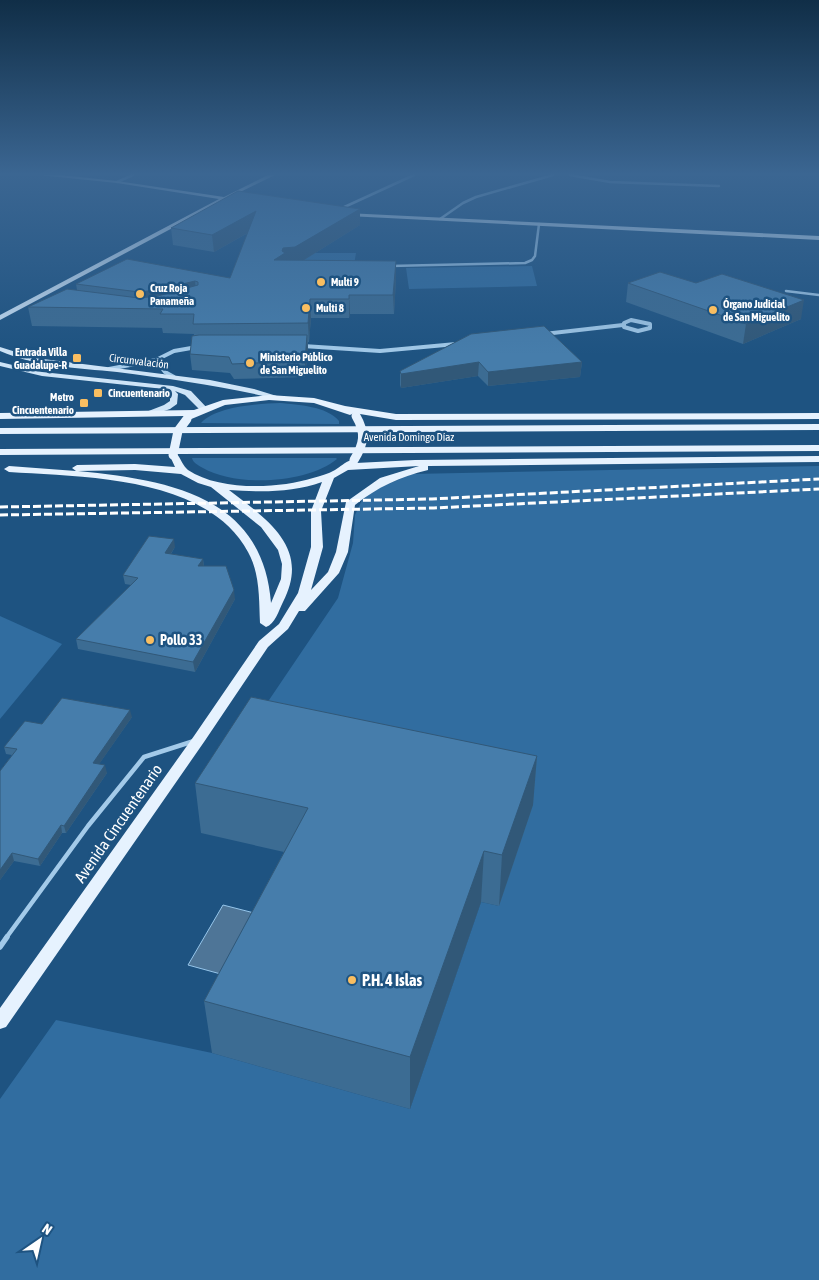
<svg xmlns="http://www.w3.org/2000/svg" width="819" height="1280" font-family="'Asap Condensed',sans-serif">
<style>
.green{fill:#316da0}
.water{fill:#4e7597;stroke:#96c6eb}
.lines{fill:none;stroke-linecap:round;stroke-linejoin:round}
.lane-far1{stroke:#a3cae9;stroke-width:4.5}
.lane{stroke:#a3cae9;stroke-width:5.5}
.street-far1{stroke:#a3cae9;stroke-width:2.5}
.street{stroke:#a3cae9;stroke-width:4}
.secondary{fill:#cee4f7;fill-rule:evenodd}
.primary{fill:#e6f2fe;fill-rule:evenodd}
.rail{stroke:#fff;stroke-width:3;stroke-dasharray:8 3;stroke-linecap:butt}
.primary-bridge{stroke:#e6f2fe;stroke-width:9}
.wall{fill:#3c6c93}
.shaded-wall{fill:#315878}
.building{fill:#467dab;stroke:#315878}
.poi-dot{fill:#f9be61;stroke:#1e5381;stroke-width:2}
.labels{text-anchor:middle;stroke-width:5;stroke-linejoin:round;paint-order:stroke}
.far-poi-label{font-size:11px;font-weight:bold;fill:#fff;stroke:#1e5381;text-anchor:start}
.far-street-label{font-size:11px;fill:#fff;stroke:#1e5381}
.poi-label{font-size:14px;font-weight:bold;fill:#fff;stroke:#1e5381;text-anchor:start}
.near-street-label{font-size:16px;fill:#fff;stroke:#1e5381}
.near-poi-label{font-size:16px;font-weight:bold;fill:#fff;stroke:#1e5381;text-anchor:start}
</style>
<rect width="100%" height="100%" fill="#1e5381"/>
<g class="green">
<polygon points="285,253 356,253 354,265 282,264"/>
<polygon points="532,266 537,286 409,289 406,268"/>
<path d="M280,403c18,2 47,3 59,18v3l-138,-1c16,-17 56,-19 79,-20z"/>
<path d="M192,458h144l1,1c-30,25 -102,28 -134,9 -5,-3 -10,-5 -11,-10z"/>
<polygon points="819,466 819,1280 0,1280 0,1099 56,1020 212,1053 410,1109 481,902 499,906 240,743 338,598 353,543 355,515 362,500 376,489 412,474"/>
<polygon points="0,616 62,644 0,719"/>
</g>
<polygon class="water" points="223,905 262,915 228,976 188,965"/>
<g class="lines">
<polyline class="lane-far1" points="6,938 88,826 144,757 194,741"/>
<polyline class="lane" points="0,947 7,937"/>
<g class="street-far1">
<polyline points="570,175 610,182 719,186"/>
<polyline points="117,182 133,175"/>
<polyline points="340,209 414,175"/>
<polyline points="440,219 463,203 476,197 553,175"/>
<polyline points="390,266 525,263 532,260 535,256 539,224"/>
<polyline points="786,291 819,295"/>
</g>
<g class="street">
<polygon points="631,320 650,324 650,328 638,331 624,327 624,323"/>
<polyline points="544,334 623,325"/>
<polyline points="303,346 380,351 456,344"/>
<polyline points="156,360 165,372 174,377"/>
<polyline points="109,369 156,360 174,351 197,347"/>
</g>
<g class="secondary">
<polygon points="39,175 61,175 117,181 224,197 268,175 275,175 230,197 239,199 239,201 225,200 0,320 0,315 219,199 117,183"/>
<polygon points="346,213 819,236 819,240 348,216 346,215"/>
<path d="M0,347l35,11 175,22 44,9 26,8 -4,2c-53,-13 -105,-20 -159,-27 -39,-4 -81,-5 -117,-21z"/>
<polygon points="0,362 42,372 173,386 191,391 208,409 207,411 201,411 185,395 175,391 178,394 177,404 170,409 149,416 145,414 146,412 164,405 170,401 170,395 164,389 42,376 0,366"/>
</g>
<g class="primary">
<polygon points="269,395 314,398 345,406 396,414 819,413 819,419 396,420 354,413 350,415 314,403 269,400 225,405 189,420 186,419 185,416 0,419 0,413 194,410 223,400"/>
<polygon points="819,424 819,430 0,434 0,428"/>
<path d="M819,445v6l-642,3c4,5 6,12 11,16 31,21 90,19 125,8 7,-2 15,-4 22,-8 5,-3 10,-8 16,-10l5,3 59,-3 404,-4v6l-391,4v4c-29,7 -50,17 -73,35l-7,47 -9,21 -34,38h-6l-11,18 -20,18 -64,95 -198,285 -6,2v-21l194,-272 65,-95 20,-17 19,-31 13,-46v-36l11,-29c-30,11 -63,10 -93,8 39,30 82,58 54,112 -4,8 -8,22 -17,25l-6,-4c-1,-23 0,-50 -12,-71 -41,-76 -164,-75 -239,-80l-5,-3 5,-3 67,5 -4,-3 5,-3 58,-1 40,3 -6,-13 -169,1v-6zM419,466l-39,12 -34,24 -10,50 -8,20 -17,18 12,-43 -2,-36 13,-33 14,-8zM135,470l46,4 17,9 13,4 50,40 17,23 4,14 -1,15 -10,24c-8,-108 -104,-123 -193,-132z"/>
</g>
<g class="rail">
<polyline points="0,507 432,499 819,479"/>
<polyline points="0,515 434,508 819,489"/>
</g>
<g class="primary-bridge">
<polyline points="173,455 178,431 187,419"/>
<path d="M354,460c10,-16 12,-27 2,-44"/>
</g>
</g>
<g class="wall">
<polygon points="360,225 304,260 396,279 394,314 350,314 349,318 311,318 309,342 308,342 308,350 305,377 234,379 230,373 192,370 190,354 194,334 163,333 162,328 32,326 28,307 77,290 76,284 230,278 248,233 214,252 173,245 171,228"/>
<polygon points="628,283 801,319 743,344 626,302"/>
<polygon points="471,334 582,362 580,377 488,386 478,376 401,388 400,385 400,371"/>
<polygon points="175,547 171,554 203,559 204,566 235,599 195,672 78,649 76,639 131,585 125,584 123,575"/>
<polygon points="132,717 99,764 107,773 66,833 62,833 40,866 14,861 0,880 0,771 12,755 6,754 4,747"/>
<polygon points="537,756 533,805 499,906 481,902 410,1109 212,1053 204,1001 284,852 201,833 195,783"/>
</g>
<g class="shaded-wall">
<polygon points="360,209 360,225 296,265 274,260 282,251 283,248"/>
<polygon points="256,211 258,227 214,252 212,235"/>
<polygon points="396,261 396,279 394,314 393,295"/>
<polygon points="195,281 197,299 141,309 139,292"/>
<polygon points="349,295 350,314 349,318"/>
<polygon points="310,299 311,318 309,342 308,323"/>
<polygon points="804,300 801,319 743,344 746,324"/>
<polygon points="307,335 308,350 305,377 305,361"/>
<polygon points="479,362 478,376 401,388 401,374"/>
<polygon points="582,362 580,377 488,386 488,372"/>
<polygon points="174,539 175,547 166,561 165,553"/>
<polygon points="203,559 204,568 198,566"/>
<polygon points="234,590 235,599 195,672 193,662"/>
<polygon points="130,710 132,717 95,770 93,763"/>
<polygon points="537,756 533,805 499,906 502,855"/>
<polygon points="105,765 107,773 66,833 64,826"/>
<polygon points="61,825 62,833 40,866 38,859"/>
<polygon points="484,851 481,902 410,1109 410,1057"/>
<polygon points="12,853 14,861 0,880 0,870"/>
</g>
<g class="building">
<polygon points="238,191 360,209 295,247 283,248 282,251 285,253 274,260 396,261 393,295 349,295 349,299 310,299 308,323 193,324 194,314 160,314 163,309 28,307 67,289 139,298 158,296 198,285 198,282 195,281 157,290 139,292 76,284 127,259 230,278 256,211 212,235 171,228"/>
<polygon points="660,272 696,283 722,274 804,300 746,324 628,283"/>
<polygon points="544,326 582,362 488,372 479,362 401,374 400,371 471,334"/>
<polygon points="199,335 307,335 305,361 232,364 229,357 190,354 192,336"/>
<polygon points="149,536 174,539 165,553 203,559 198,566 226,566 234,590 193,662 76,639 138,578 123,575"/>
<polygon points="251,697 537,756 502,855 484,851 410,1057 204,1001 308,808 195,783"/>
<polygon points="62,698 130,710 93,763 105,765 64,826 61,825 38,859 12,853 0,870 0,771 17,749 4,747 25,721 42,724"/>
</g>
<linearGradient id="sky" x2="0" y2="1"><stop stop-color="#102e47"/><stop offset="0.49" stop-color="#3b6692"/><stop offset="1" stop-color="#3b6692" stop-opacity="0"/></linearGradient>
<rect width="819" height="355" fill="url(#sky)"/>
<g class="poi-dot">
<circle cx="321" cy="282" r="5"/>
<circle cx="140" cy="294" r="5"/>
<circle cx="306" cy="308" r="5"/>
<circle cx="713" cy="310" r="5"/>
<rect x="72" y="353" width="10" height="10" rx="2.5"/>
<circle cx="250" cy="363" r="5"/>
<rect x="93" y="388" width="10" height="10" rx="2.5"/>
<rect x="79" y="398" width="10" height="10" rx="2.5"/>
<circle cx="150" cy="640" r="5"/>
<circle cx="352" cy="980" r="5"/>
</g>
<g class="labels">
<g class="far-poi-label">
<text x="331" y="286">Multi 9</text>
<text x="150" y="292">Cruz Roja<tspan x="150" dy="13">Panameña</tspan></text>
<text x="723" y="308">Órgano Judicial<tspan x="723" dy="13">de San Miguelito</tspan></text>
<text x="316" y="312">Multi 8</text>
<text x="67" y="356" text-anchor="end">Entrada Villa<tspan x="67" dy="13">Guadalupe-R</tspan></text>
<text x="260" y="361">Ministerio Público<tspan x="260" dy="13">de San Miguelito</tspan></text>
<text x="108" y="397">Cincuentenario</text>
<text x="74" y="401" text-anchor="end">Metro<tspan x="74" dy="13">Cincuentenario</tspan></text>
</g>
<g class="far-street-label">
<text transform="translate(139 361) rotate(7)" y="4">Circunvalación</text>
<text x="409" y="441">Avenida Domingo Díaz</text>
</g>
<g class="poi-label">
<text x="160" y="645">Pollo 33</text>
</g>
<g class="near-street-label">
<text transform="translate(118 823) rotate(-55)" y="6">Avenida Cincuentenario</text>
</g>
<g class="near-poi-label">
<text x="362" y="986">P.H. 4 Islas</text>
</g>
</g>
<g transform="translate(40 1240) rotate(34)" stroke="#1e5381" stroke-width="4" paint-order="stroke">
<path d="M0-4L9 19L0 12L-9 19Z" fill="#ffffff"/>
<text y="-8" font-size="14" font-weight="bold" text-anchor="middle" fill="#ffffff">N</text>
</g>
</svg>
